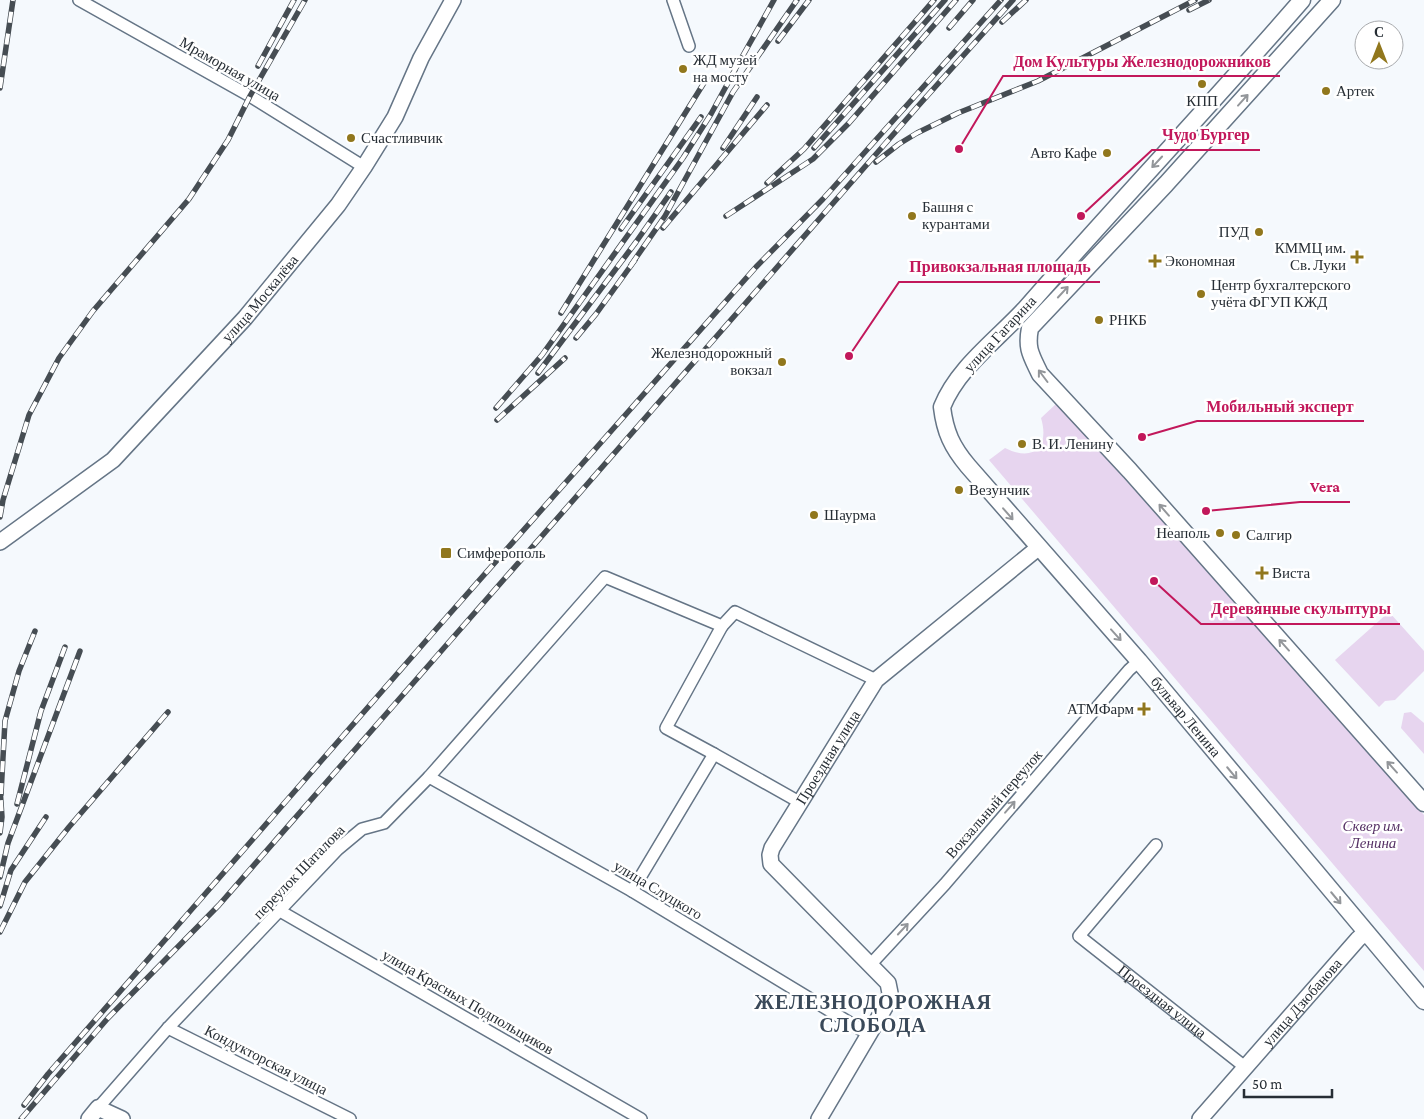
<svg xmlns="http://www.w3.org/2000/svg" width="1424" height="1119" font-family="'Crimson Pro',serif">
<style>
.green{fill:#e7d5ef}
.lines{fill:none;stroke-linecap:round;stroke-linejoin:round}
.street-casing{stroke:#657586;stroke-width:14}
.secondary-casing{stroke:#657586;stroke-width:18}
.primary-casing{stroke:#657586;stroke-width:19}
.street{stroke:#fff;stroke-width:11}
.secondary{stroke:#fff;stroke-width:15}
.primary{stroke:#fff;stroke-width:16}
.rail-casing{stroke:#464d53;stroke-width:5.5}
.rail{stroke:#fff;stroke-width:4;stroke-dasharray:11;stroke-linecap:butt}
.oneway{stroke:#93969a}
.poi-dot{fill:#91771d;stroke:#fff;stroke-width:2}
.labels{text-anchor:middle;stroke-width:5;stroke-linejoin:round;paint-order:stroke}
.poi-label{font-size:15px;fill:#272e35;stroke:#fff;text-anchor:start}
.street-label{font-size:15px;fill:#272e35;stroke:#fff}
.park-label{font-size:15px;font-style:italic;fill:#573266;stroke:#fff}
.district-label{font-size:20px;font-weight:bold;letter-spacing:1px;fill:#3a4959;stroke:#fff}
.leader{fill:none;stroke:#c2185b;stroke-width:2}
.callout-dot{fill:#c2185b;stroke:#fff;stroke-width:2}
.callout-label{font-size:16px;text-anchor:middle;font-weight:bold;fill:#c2185b;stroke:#fff;stroke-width:5;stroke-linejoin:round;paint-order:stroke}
</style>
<rect width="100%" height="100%" fill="#f5f9fd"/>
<g class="green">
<path d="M1057,403l367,412v156l-435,-511 16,-12c28,14 45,0 36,-30z"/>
<polygon points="1389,612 1424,651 1424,671 1395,700 1385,701 1379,707 1335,660"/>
<polygon points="1411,712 1424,723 1424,754 1401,728 1404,713"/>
</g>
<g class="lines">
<g class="street-casing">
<g id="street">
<polyline points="79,0 250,96 364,167"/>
<polyline points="673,0 689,46"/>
<polyline points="714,754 666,728 722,626"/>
<polyline points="429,777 632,891 870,1035"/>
<path id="s1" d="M1156,845l-77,91 166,131"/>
<polyline points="632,891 714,754 801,803"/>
<polyline points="280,911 641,1119"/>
<polyline points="870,965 945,884 1129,670 1139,661"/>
<polyline points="168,1028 350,1119"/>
<polyline points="98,1108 168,1028 338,849 362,829 384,823 429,777 605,577 722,626 735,612 876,680"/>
</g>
</g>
<g class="secondary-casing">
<g id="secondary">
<path id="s2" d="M0,542l113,-82 132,-142 93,-113 26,-38 31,-50 26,-59 32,-58"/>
<polyline points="89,1119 98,1108 122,1119"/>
<path id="s3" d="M819,1119l69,-117 2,-9 -2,-10 -117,-119 -1,-9 2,-7 104,-168 162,-132"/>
<path id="s4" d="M1200,1119l158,-180 8,-7"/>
</g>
</g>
<g class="primary-casing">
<g id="primary">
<path id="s5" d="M1302,0c-90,104 -185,204 -275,307 -29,32 -69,60 -85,100 3,25 10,40 26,59l171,195 285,340"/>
<path d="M1332,0l-166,184 -136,144c-4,21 1,27 10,46l90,97 294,332"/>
</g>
</g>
<use href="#street" class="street"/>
<use href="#secondary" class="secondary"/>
<use href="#primary" class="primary"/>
<g class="rail-casing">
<g id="rail">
<polyline points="1189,10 1209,0"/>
<polyline points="1002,22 1026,0"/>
<polyline points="949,28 973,0"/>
<polyline points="778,41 809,0"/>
<polyline points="258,66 294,0"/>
<polyline points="732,75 774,0"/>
<polyline points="0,88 13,0"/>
<polyline points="723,148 757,97"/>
<polyline points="814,148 945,0"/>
<polyline points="876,162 899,144 917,133 958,113 1038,81 1195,0"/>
<polyline points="767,183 804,149 934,0"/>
<polyline points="726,216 813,159 849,123 956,0"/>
<polyline points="663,228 767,105"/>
<polyline points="621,229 701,117"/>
<polyline points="631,265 665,216 733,92 797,0"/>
<polyline points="561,313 707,78"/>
<polyline points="576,338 596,314 635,260"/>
<polyline points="538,373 636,242 671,192"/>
<polyline points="496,408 542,355 683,158 711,114 735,70"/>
<polyline points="497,420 565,358"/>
<polyline points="0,517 3,500 29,415 59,358 93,311 189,199 228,140 250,96 305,0"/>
<polyline points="1,794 5,721 19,671 35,631"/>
<polyline points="17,804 41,711 65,647"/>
<polyline points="0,833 2,817 0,788"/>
<polyline points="0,877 8,843 80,651"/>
<polyline points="0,906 11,870 46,817"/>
<polyline points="0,932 25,882 69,827 168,712"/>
<polyline points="24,1105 48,1074 438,627 756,267 823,199 1001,0"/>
<polyline points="21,1119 108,1018 219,905 919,105 1013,0"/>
</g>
</g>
<use href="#rail" class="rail"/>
</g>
<defs><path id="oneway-shaft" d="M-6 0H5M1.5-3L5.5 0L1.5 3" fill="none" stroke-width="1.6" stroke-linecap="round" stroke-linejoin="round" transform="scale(1.25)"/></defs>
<g class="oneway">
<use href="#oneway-shaft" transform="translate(1243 100) rotate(-48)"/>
<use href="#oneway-shaft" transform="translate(1157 162) rotate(133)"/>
<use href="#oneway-shaft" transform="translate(1063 292) rotate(-47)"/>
<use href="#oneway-shaft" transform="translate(1043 376) rotate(-127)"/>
<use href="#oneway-shaft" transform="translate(1164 510) rotate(-131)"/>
<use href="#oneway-shaft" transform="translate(1008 514) rotate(49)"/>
<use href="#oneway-shaft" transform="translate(1116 635) rotate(48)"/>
<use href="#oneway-shaft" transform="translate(1284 645) rotate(-132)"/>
<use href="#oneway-shaft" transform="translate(1392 767) rotate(-132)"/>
<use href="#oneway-shaft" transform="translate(1232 773) rotate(50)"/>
<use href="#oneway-shaft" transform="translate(1010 807) rotate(-49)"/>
<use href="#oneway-shaft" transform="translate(1336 898) rotate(50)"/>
<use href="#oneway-shaft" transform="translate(903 929) rotate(-47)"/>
</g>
<g class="poi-dot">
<circle cx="683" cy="69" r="5"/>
<circle cx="1202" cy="84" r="5"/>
<circle cx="1326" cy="91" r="5"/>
<circle cx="351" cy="138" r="5"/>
<circle cx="1107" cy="153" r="5"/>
<circle cx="912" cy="216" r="5"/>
<circle cx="1259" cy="232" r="5"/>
<path d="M1354.5 249.5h5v5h5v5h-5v5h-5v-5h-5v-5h5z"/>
<path d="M1152.5 253.5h5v5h5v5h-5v5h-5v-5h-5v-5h5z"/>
<circle cx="1201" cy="294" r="5"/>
<circle cx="1099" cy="320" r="5"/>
<circle cx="782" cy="362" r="5"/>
<circle cx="1022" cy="444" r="5"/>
<circle cx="959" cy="490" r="5"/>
<circle cx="814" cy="515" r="5"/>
<circle cx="1220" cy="533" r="5"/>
<circle cx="1236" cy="535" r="5"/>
<rect x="440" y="547" width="12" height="12" rx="2.5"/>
<path d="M1259.5 565.5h5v5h5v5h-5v5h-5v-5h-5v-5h5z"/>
<path d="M1141.5 701.5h5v5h5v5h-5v5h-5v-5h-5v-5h5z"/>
</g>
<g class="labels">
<g class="poi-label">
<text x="693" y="65">ЖД музей<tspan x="693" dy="17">на мосту</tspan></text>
<text x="1336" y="96">Артек</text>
<text x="1202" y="106" text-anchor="middle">КПП</text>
<text x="361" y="143">Счастливчик</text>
<text x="1097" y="158" text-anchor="end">Авто Кафе</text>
<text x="922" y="212">Башня с<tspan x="922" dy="17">курантами</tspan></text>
<text x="1249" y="237" text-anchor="end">ПУД</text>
<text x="1346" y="253" text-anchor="end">КММЦ им.<tspan x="1346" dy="17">Св. Луки</tspan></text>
<text x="1165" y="266">Экономная</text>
<text x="1211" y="290">Центр бухгалтерского<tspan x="1211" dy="17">учёта ФГУП КЖД</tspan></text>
<text x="1109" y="325">РНКБ</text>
<text x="772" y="358" text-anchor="end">Железнодорожный<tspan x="772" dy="17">вокзал</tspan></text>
<text x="1032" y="449">В. И. Ленину</text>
<text x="969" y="495">Везунчик</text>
<text x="824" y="520">Шаурма</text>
<text x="1210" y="538" text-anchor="end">Неаполь</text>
<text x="1246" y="540">Салгир</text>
<text x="457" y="558">Симферополь</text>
<text x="1272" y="578">Виста</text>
<text x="1134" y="714" text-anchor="end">АТМФарм</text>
</g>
<g class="street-label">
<text transform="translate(230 69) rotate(30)" y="5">Мраморная улица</text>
<text dy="5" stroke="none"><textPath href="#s2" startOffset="358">улица Москалёва</textPath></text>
<text transform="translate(1000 334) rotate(-47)" y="5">улица Гагарина</text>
<text dy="5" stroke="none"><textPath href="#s5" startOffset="942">бульвар Ленина</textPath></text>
<text dy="5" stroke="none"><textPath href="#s3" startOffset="445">Проездная улица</textPath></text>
<text transform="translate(994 804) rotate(-49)" y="5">Вокзальный переулок</text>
<text transform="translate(299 872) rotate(-46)" y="5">переулок Шаталова</text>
<text transform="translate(658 890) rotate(31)" y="5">улица Слуцкого</text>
<text transform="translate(468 1002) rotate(30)" y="5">улица Красных Подпольщиков</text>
<text dy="5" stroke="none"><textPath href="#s1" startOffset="225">Проездная улица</textPath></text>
<text dy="5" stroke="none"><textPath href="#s4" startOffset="155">улица Дзюбанова</textPath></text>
<text transform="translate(266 1060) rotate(27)" y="5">Кондукторская улица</text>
</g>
<g class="park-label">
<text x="1373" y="831">Сквер им.<tspan x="1373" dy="17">Ленина</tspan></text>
</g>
<g class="district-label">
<text x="873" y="1009">ЖЕЛЕЗНОДОРОЖНАЯ<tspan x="873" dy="23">СЛОБОДА</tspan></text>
</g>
</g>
<path class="leader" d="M959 149L1003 76H1280M1081 216L1152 150H1260M849 356L899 282H1100M1142 437L1197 421H1364M1206 511L1300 502H1350M1154 581L1201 624H1400"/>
<g class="callout-dot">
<circle cx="959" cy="149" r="5"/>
<circle cx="1081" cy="216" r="5"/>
<circle cx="849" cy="356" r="5"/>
<circle cx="1142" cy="437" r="5"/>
<circle cx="1206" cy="511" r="5"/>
<circle cx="1154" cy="581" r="5"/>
</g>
<g class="callout-label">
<text x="1142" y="67">Дом Культуры Железнодорожников</text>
<text x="1206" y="140">Чудо Бургер</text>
<text x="1000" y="272">Привокзальная площадь</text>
<text x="1280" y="412">Мобильный эксперт</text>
<text x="1325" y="492">Vera</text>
<text x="1301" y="614">Деревянные скульптуры</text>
</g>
<g transform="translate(1379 45)"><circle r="24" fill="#ffffff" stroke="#a9abae"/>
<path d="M0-4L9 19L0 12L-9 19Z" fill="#91771d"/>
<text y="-8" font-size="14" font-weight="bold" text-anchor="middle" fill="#272e35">С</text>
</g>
<path d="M1244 1089v8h88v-8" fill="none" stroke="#272e35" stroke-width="2.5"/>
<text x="1252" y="1089" font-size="15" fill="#272e35" stroke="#ffffff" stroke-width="4" paint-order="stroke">50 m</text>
</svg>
